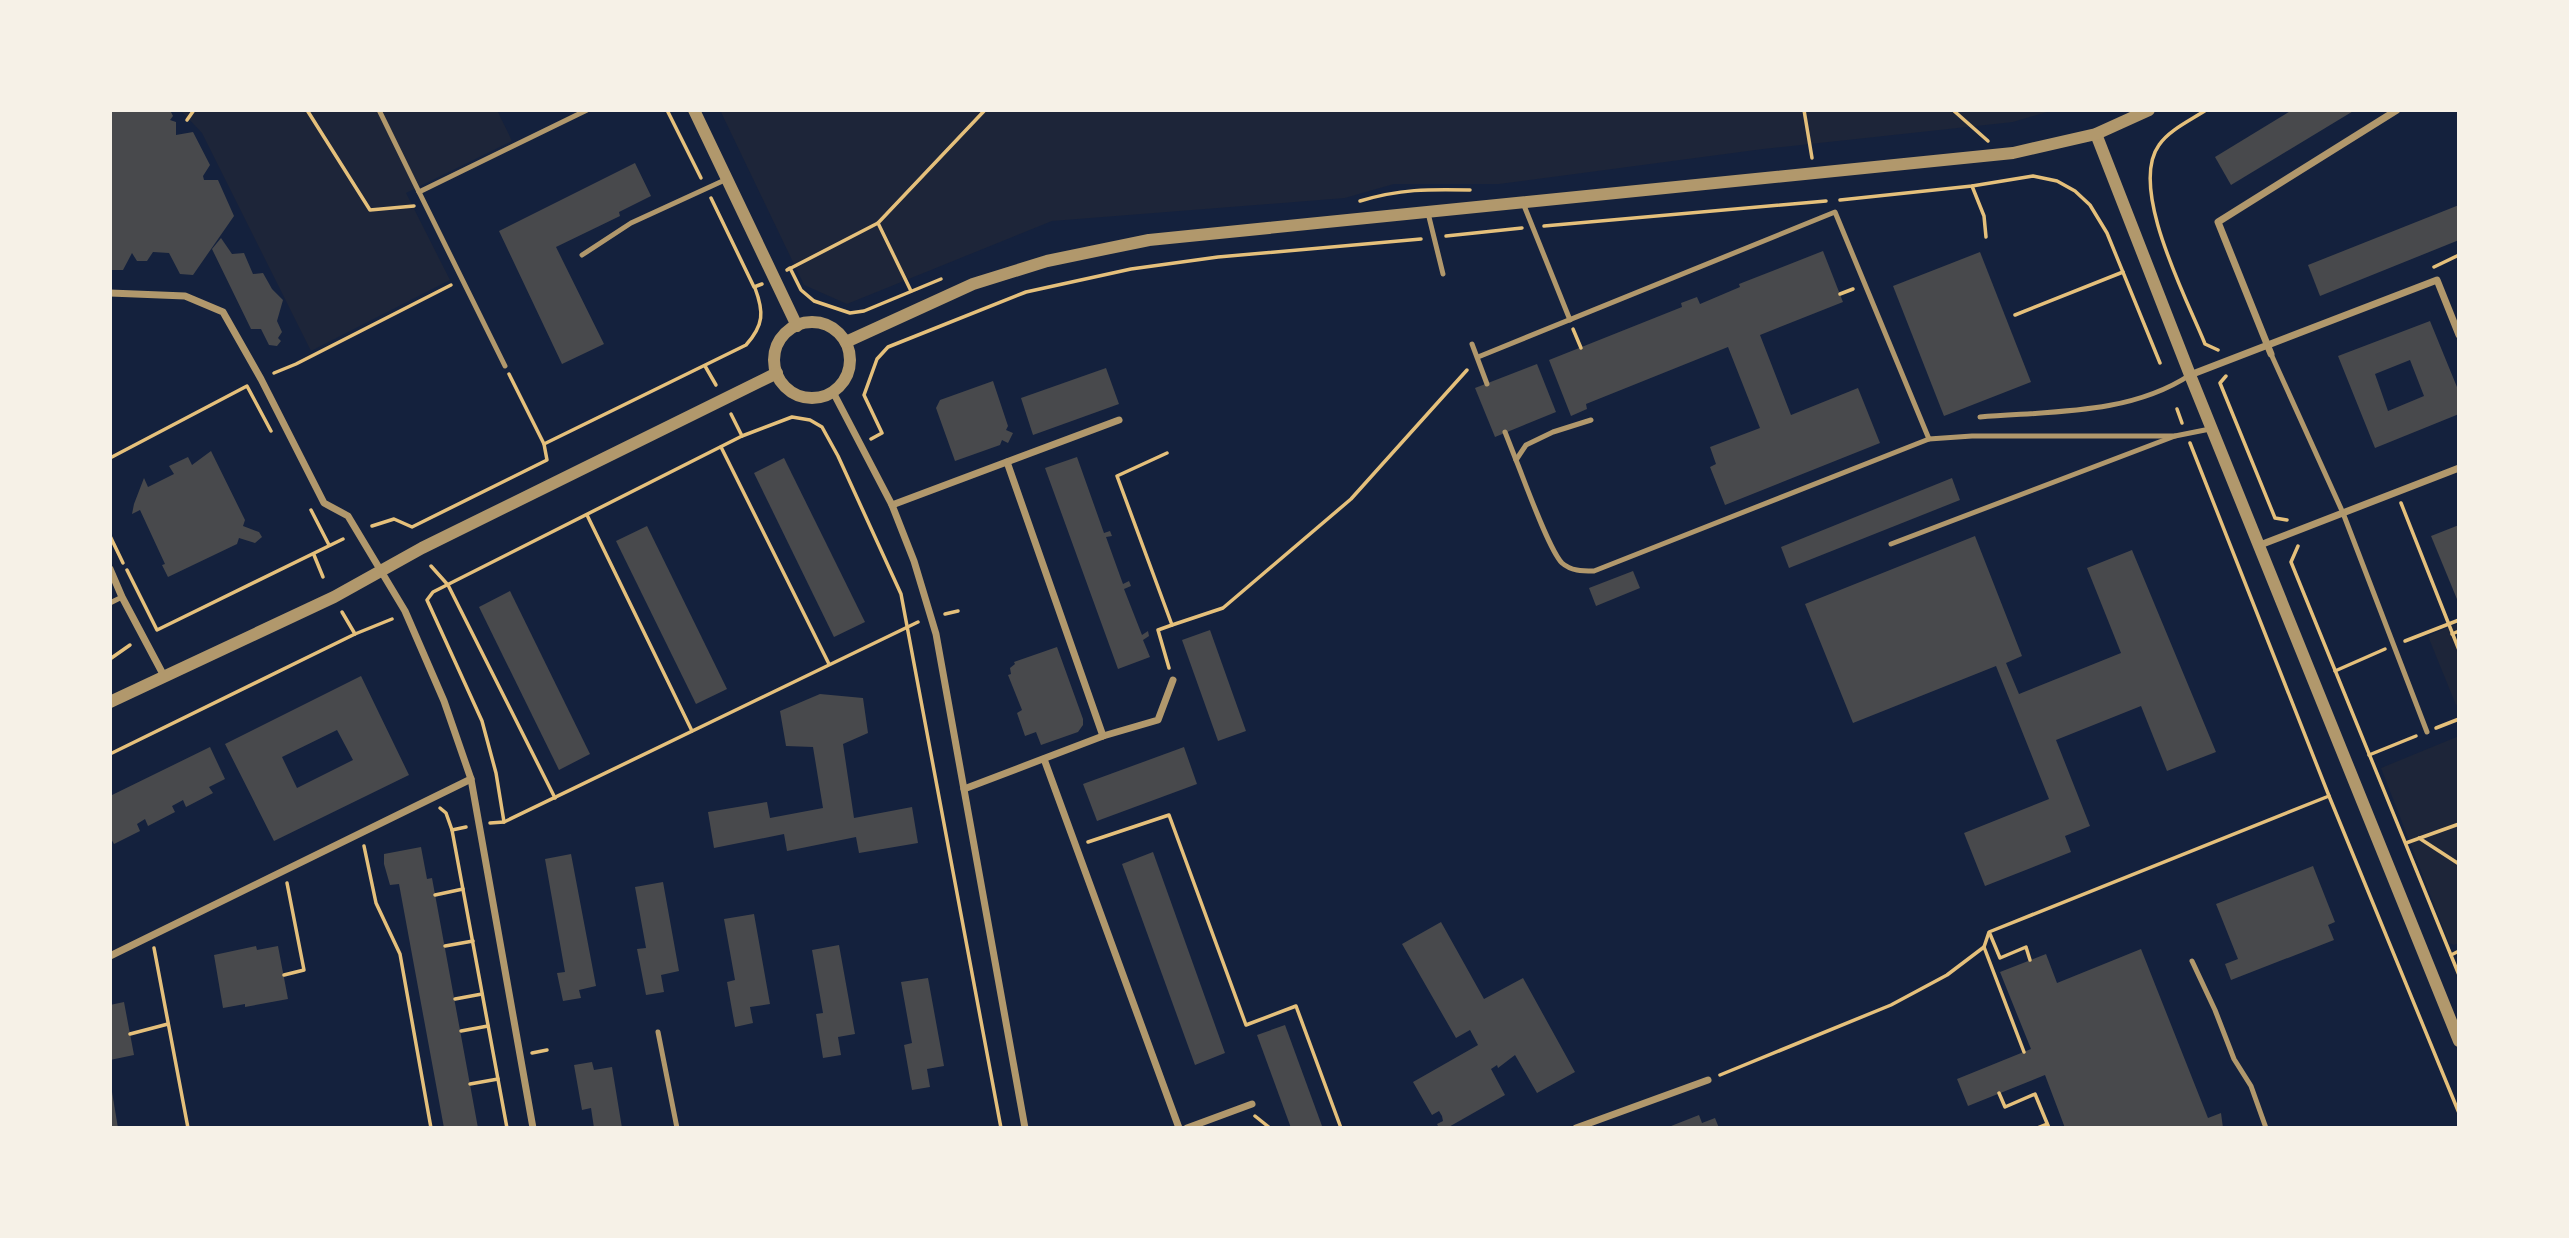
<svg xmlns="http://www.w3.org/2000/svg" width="2569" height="1238" font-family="Roboto,sans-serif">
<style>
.green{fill:#1d2539}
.building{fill:#48494c;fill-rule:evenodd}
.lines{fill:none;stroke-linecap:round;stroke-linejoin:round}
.path{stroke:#e5c07b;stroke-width:3.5}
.service{stroke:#b1986c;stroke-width:5}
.minor{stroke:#b1986c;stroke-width:7}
.tertiary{stroke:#b1986c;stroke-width:12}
</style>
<rect width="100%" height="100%" fill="#14213d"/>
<g class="green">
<polygon points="180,110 497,110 512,141 406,193 450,280 311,351 202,133"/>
<polygon points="720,110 2054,110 2013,122 1763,149 1499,184 1394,184 1345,198 1052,221 847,304 804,285"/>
<polygon points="2459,623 2459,704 2456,705 2428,636"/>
<polygon points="2459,736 2459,943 2454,945 2449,943 2381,768"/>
</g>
<g class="building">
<polygon points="110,110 170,110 173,116 170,120 176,122 176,135 193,132 210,165 203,176 204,180 218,180 234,216 193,275 180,274 169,253 153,252 147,261 137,261 132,253 123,270 110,270"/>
<polygon points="2292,110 2355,110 2231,185 2215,157"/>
<polygon points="635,163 651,196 619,212 620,216 556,247 604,344 562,364 499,231"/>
<polygon points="2459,205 2459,240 2320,296 2308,265"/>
<polygon points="221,238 232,254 244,253 253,274 263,273 272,289 283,300 277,321 282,332 278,338 281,341 277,346 269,345 261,329 251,329 212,249"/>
<polygon points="1823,251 1843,302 1760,335 1791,415 1858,388 1880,443 1725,505 1710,467 1716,464 1710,447 1760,428 1728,347 1586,404 1587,409 1571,416 1549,360 1682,307 1681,303 1697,297 1700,304 1740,287 1739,284"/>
<polygon points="1980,252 2031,382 1944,416 1893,286"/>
<path d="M2430,321l29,71v22l-84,34 -37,-92zM2410,360l14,36 -36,15 -13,-37z"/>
<polygon points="1537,364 1556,412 1495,437 1475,388"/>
<polygon points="1106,368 1119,404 1033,435 1021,398"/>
<polygon points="993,381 1008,426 1006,430 1013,433 1008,443 1002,440 1000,445 955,461 936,408 940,400"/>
<polygon points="211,451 245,520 243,526 259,532 262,537 255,543 239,538 237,544 168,577 162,565 165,564 140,510 132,514 134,504 144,478 148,487 174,474 169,466 188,457 192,465"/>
<polygon points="1077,457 1104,533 1110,531 1112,536 1106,537 1123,584 1129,581 1131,586 1124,589 1142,635 1148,631 1149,636 1143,640 1150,657 1118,669 1045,468"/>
<polygon points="784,458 865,622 834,637 754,473"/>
<polygon points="1952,478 1960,500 1789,568 1781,547"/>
<polygon points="2459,525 2459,604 2431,536"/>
<polygon points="647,526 727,689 696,704 616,541"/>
<polygon points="1975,536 2022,656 2006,663 2019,694 2121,653 2087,568 2132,550 2216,752 2167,771 2141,706 2056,740 2090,826 2065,836 2071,852 1985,886 1964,833 2049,799 1996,666 1853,723 1805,604"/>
<polygon points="1633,571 1640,588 1596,606 1589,588"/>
<polygon points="510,591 590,754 559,770 479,607"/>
<polygon points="1210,630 1246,731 1218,741 1182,640"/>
<polygon points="1057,647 1083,719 1083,725 1078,732 1041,745 1036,732 1025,736 1017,713 1022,710 1008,675 1011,674 1010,668 1015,664 1014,662"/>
<path d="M361,676l48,99 -135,66 -49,-97zM337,730l16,30 -56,28 -15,-31z"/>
<polygon points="820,694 863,698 868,733 843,744 854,818 912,807 918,843 859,853 856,837 787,851 784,834 714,848 708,812 767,802 770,818 823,808 813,747 786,746 780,711"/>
<polygon points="210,747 225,779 209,787 213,793 186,807 183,800 172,806 175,812 148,826 145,819 137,824 140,831 114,844 110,837 110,796"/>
<polygon points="1184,747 1197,784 1097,821 1083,784"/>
<polygon points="421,847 427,879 432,878 478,1128 444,1128 399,884 390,885 384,864 384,854"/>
<polygon points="1153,852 1225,1053 1195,1065 1122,864"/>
<polygon points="571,854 596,986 579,990 581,998 563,1001 557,973 565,972 545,859"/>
<polygon points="2313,866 2335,922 2328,925 2334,940 2231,980 2225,964 2238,959 2216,904"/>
<polygon points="663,882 679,971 661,975 664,992 646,995 637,949 646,948 635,887"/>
<polygon points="754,914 770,1004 750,1007 753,1023 735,1027 727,982 735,980 724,919"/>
<polygon points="1441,922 1484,999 1523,978 1575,1072 1537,1093 1515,1055 1498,1068 1497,1065 1491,1069 1505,1095 1447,1128 1439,1128 1437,1124 1443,1121 1442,1116 1439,1111 1432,1115 1413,1082 1478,1045 1470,1030 1456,1038 1402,944"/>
<polygon points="839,945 855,1034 838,1037 841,1055 823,1058 816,1014 823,1013 812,950"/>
<polygon points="256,946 257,950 278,946 288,999 245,1007 245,1004 223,1008 214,955"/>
<polygon points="2141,949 2208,1118 2221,1113 2223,1128 2065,1128 2045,1075 1968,1106 1957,1079 2031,1049 2000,972 2046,954 2057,983"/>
<polygon points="928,978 944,1066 927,1069 930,1087 912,1090 904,1045 912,1043 901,982"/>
<polygon points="124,1002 134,1055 110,1060 110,1005"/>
<polygon points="1285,1025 1322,1126 1318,1128 1291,1128 1257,1035"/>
<polygon points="592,1062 594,1070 612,1067 622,1128 594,1128 591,1108 582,1110 574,1065"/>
<polygon points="112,1092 118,1128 110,1128"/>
<polygon points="1699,1115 1702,1123 1715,1118 1719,1128 1666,1128"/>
</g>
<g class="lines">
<g class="path">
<polyline points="307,110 370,210 414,206"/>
<polyline points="667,110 701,178"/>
<polyline points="1804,110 1812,158"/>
<polyline points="1953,110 1988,141"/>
<path d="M2206,110c-15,10 -37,20 -47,35 -31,43 28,154 46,199l13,6"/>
<polyline points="187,120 194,110"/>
<polyline points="1972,186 1984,216 1986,237"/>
<polyline points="711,198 754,287 762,284"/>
<polyline points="1840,200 1972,186 2033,176 2057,181 2075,191 2090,205 2107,233 2160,363"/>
<path d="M1360,201c40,-12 68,-12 110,-11"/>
<polyline points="878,223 911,291"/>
<polyline points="1544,226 1826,201"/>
<polyline points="1446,236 1522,228"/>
<polyline points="2434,267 2459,255"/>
<polyline points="791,268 878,223 985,110"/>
<polyline points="787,270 790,268 801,290 814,301 850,313 864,311 941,279"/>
<polyline points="1840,294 1853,289"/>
<polyline points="2015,315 2123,272"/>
<polyline points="1573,329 1581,348"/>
<polyline points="705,366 716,385"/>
<polyline points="274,373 296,364 451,285"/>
<polyline points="2226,376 2220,383 2275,518 2287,520"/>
<polyline points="2177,409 2182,423"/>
<polyline points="731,414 742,436"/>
<polyline points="871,439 882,433 864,395 877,359 888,347 1026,292 1131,269 1218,257 1421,239"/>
<polyline points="2190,443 2329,796 2459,1113"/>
<path d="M544,444l202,-99c18,-20 18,-33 9,-57"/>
<polyline points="721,447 829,664"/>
<polyline points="1167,453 1117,476 1172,625 1158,630 1169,668"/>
<polyline points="110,458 247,386 271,431"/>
<polyline points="2401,503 2459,650"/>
<polyline points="311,510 329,545"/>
<polyline points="587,515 692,731"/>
<polyline points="372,526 394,519 412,527 547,460 544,444 509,374"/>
<polyline points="110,536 123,563"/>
<polyline points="2298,546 2291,562 2459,975"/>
<polyline points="314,555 323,577"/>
<polyline points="431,566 448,585 555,798"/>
<polyline points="127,570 157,630 343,539"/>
<polyline points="342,612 355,634"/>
<polyline points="945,614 958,611"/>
<polyline points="1172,625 1223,608 1351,499 1467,370"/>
<polyline points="2452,634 2459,631"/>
<polyline points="2405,641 2459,620"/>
<polyline points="110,659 130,645"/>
<polyline points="2335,671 2385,649"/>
<polyline points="2436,728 2459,719"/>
<polyline points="110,754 355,634 392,619"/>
<polyline points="2369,755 2416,736"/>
<polyline points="440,808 446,813 452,830"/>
<polyline points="504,822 918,622"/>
<polyline points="490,823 504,822 496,773 482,721 427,600 433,592 742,436 792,417 810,420 822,427 838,456 901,594 1001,1128"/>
<polyline points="466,827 452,830 507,1128"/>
<polyline points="2419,838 2459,864"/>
<polyline points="1088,842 1169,815 1246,1025 1296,1006 1341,1128"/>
<polyline points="2406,843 2459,824"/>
<polyline points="364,846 376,903 400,954 431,1128"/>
<polyline points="435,895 463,889"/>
<polyline points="1990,934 2000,958 2026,947 2030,960"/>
<polyline points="445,946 473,941"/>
<polyline points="1984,947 2024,1052"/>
<polyline points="154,948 188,1128"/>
<polyline points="2451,955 2459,951"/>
<polyline points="284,975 304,970 287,883"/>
<polyline points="455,999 482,994"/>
<polyline points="461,1031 488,1026"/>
<polyline points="130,1034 168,1024"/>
<polyline points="532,1053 547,1050"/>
<polyline points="1720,1075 1891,1005 1947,975 1984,947 1989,932 2329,796"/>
<polyline points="470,1084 498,1079"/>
<polyline points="1999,1093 2005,1107 2035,1094 2049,1128"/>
<polyline points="1255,1116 1270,1128"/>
<polyline points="2037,1128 2047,1124"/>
</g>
<g class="service">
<polyline points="379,110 419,192 587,110"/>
<polyline points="419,192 505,366"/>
<polyline points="1523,203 1570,320"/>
<polyline points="1428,213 1443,274"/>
<polyline points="582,255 631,223 727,179"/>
<polyline points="1472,344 1487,384"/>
<polyline points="2271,354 2343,513 2427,732"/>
<polyline points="1478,357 1835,212 1929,439"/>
<path d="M1980,417c71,-6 149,-2 210,-42"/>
<path d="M1591,420l-38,12 -27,13 -10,15c9,22 33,90 46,103 9,8 20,8 32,8l335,-132 43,-3h203"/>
<polyline points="1505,432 1516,460"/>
<polyline points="1891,544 2175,436 2210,429"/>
<polyline points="110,603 122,597"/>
<polyline points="2192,961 2215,1010 2234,1059 2251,1086 2266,1128"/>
<polyline points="658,1032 677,1128"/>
</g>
<g class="minor">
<polyline points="110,293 185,296 223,312 261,379 324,503 348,516 405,611 444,701 471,779 533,1128"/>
<polyline points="2271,354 2218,222 2397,110"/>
<polyline points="2190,375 2437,280 2459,335"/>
<polyline points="833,392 892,505 914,561 936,634 1025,1128"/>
<polyline points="1007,462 1103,736"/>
<polyline points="892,505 1119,420"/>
<polyline points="2260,545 2459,468"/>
<polyline points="110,569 122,597 164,676"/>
<polyline points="1044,759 1179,1128"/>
<polyline points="964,789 1103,736 1158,720 1173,680"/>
<polyline points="110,956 471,779"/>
<polyline points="1187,1128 1252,1104"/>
<polyline points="1576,1128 1708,1080"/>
</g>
<g class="tertiary">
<polyline points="694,110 797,326"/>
<polyline points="2096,134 2190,375 2459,1041"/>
<circle cx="812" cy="360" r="38"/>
<polyline points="846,342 973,284 1047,261 1149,240 2013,153 2096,134 2149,110"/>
<polyline points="110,702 334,597 422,548 777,373"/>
</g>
</g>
<rect width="2569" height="1238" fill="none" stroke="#f6f1e7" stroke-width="224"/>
</svg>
